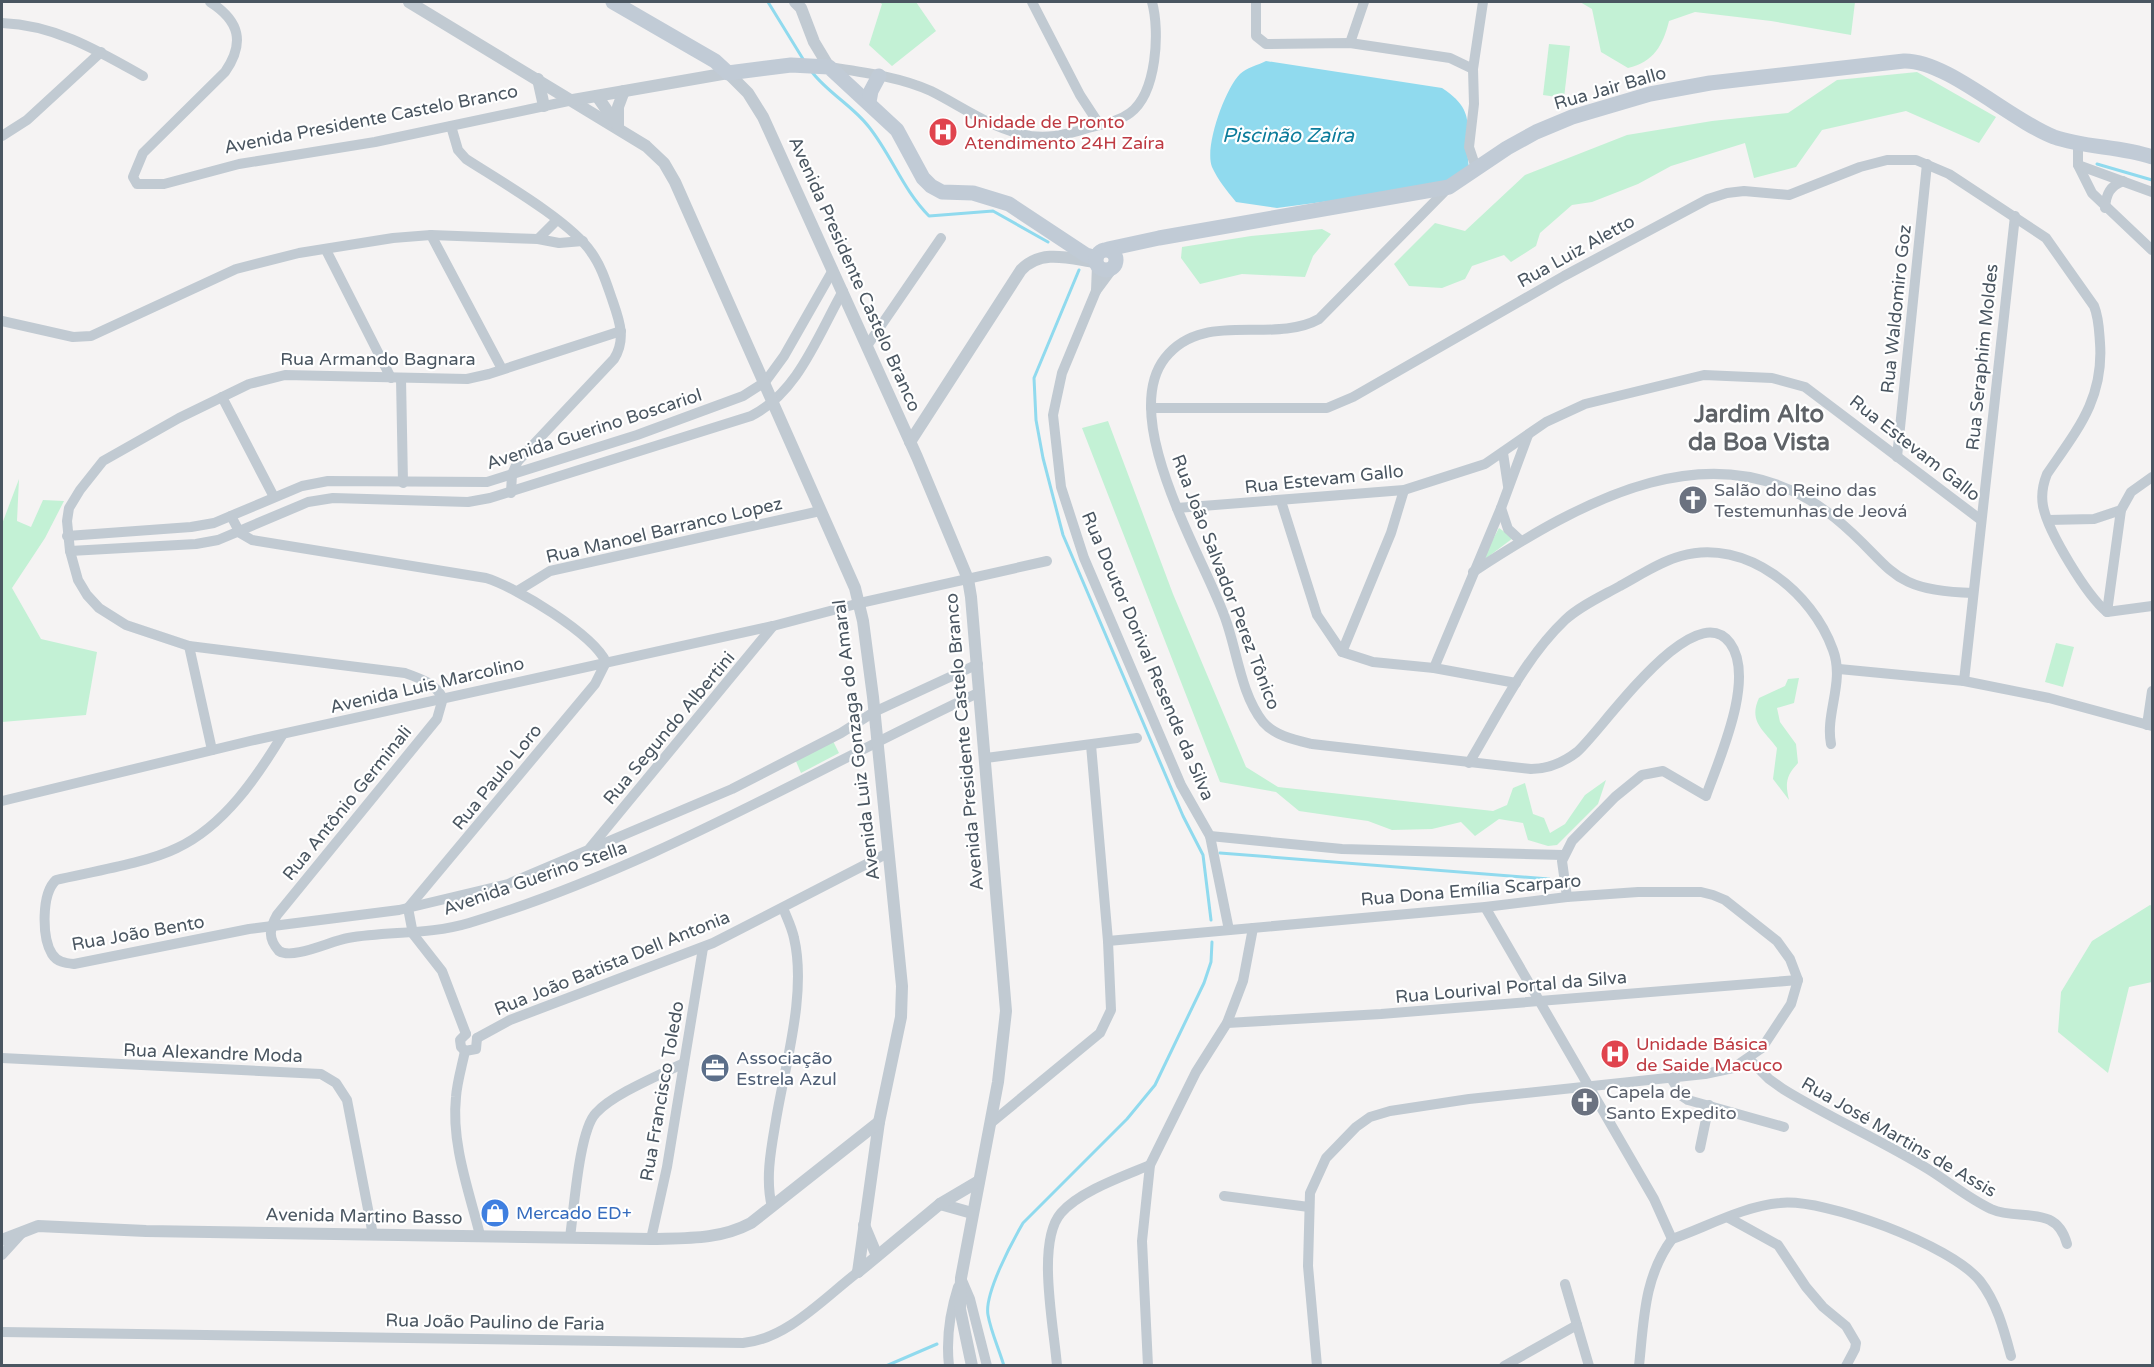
<svg xmlns="http://www.w3.org/2000/svg" width="2154" height="1367" font-family="'Varela Round',sans-serif">
<style>
.green{fill:#c3f1d5}
.water{fill:#90daee}
.lines{fill:none;stroke-linecap:round;stroke-linejoin:round}
.stream{stroke:#90daee;stroke-width:3}
.minor{stroke:#c1cad2;stroke-width:10}
.tertiary{stroke:#c1cad2;stroke-width:12}
.secondary{stroke:#c1cbd6;stroke-width:15}
.labels{text-anchor:middle;stroke-width:4.5;stroke-linejoin:round;paint-order:stroke}
.street-label{font-size:18px;fill:#4a5661;stroke:#fff}
.health-label{font-size:18px;fill:#be3a42;stroke:#fff;text-anchor:start}
.worship-label{font-size:18px;fill:#5b616d;stroke:#fff;text-anchor:start}
.service-label{font-size:18px;fill:#4e5e75;stroke:#fff;text-anchor:start}
.shop-label{font-size:18px;fill:#366cbe;stroke:#fff;text-anchor:start}
.water-label{font-size:20px;font-style:italic;fill:#0c7c9b;stroke:#fff}
.district-label{font-size:24px;font-weight:bold;fill:#5f6368;stroke:#fff}
</style>
<rect width="100%" height="100%" fill="#f5f3f3"/>
<g class="green">
<polygon points="879,2 916,2 936,31 892,66 869,45 882,4"/>
<path d="M1580,2h275l-4,33 -80,-14 -76,-9 -26,9c-6,24 -15,41 -41,47l-27,-16 -9,-43z"/>
<polygon points="1549,44 1570,46 1564,98 1543,95"/>
<polygon points="1917,72 1996,117 1979,143 1906,111 1822,130 1796,167 1754,178 1745,143 1671,166 1638,184 1592,202 1572,205 1540,233 1536,246 1511,262 1504,255 1472,266 1465,279 1442,288 1409,286 1394,264 1435,223 1465,231 1525,175 1627,135 1712,121 1788,113 1837,80"/>
<polygon points="1322,229 1331,234 1313,256 1305,277 1242,274 1200,284 1181,258 1182,247 1251,236"/>
<polygon points="1108,421 1173,594 1246,767 1278,787 1493,811 1507,805 1513,788 1525,783 1533,814 1544,818 1550,833 1565,824 1585,795 1606,780 1598,804 1557,845 1548,846 1528,840 1523,823 1499,819 1475,836 1461,822 1432,829 1392,830 1368,821 1299,811 1276,792 1220,782 1082,428"/>
<polygon points="19,479 17,521 31,527 43,500 64,501 45,538 12,588 41,639 97,652 86,715 2,722 2,524"/>
<polygon points="1499,528 1513,538 1480,563"/>
<polygon points="2056,643 2074,647 2063,687 2045,682"/>
<path d="M1799,678l-5,25 -17,5 3,14 16,22 2,19c-12,13 -13,20 -9,37l-16,-21 4,-31c-13,-18 -29,-26 -18,-50l26,-12 3,-7z"/>
<polygon points="833,741 839,753 801,773 795,759"/>
<polygon points="2150,905 2152,906 2152,982 2129,987 2108,1073 2058,1032 2061,992 2092,941"/>
</g>
<path class="water" d="M1266,61l176,27c38,25 21,41 27,80l-20,13 -97,17 -75,10 -41,-6c-9,-11 -18,-22 -24,-35 -8,-20 13,-78 28,-93 6,-6 18,-9 26,-13z"/>
<g class="lines">
<g class="stream">
<polyline points="768,2 803,59"/>
<path d="M812,72c16,21 41,34 57,55 23,29 34,63 60,89l64,-5 55,31"/>
<polyline points="2097,164 2152,180"/>
<polyline points="1079,270 1034,378 1036,420 1043,458 1063,535 1183,816 1203,855 1211,920"/>
<polyline points="1220,853 1549,879"/>
<polyline points="886,1366 937,1344"/>
<path d="M1004,1366c-5,-17 -13,-34 -16,-51 -4,-21 24,-73 35,-92l104,-104 28,-34 49,-102 7,-21 1,-20"/>
</g>
<g class="minor">
<path d="M210,2c30,19 35,41 15,70l-82,81 -10,24 4,7h27l75,-20 136,-22 198,-42"/>
<polyline points="1032,2 1080,95 1099,124"/>
<polyline points="1256,2 1256,36 1266,44 1350,43 1450,58 1473,69"/>
<path d="M2,23c53,2 95,27 141,53"/>
<polyline points="1350,43 1364,2"/>
<path d="M829,67c33,5 72,10 102,24 30,15 57,35 90,43 23,6 45,1 67,-6 14,-4 30,-6 42,-15 27,-20 30,-82 22,-111"/>
<path d="M451,126l7,24 8,9c34,22 104,62 125,93 11,15 16,33 22,50 7,20 13,38 1,57l-96,102 -6,13 -1,19"/>
<polyline points="2,136 27,120 101,52"/>
<polyline points="2078,143 2078,165 2092,193 2152,250"/>
<polyline points="2078,165 2152,192"/>
<polyline points="1476,168 1469,147 1474,104 1473,69 1483,2"/>
<path d="M1449,187l-130,132c-47,26 -116,-10 -154,39 -47,60 37,197 59,257 13,33 16,78 39,107 12,14 32,18 49,22l219,25c17,0 33,-7 46,-17 24,-20 116,-158 153,-109 26,35 -11,116 -24,153l-43,-25 -21,4 -27,22 -43,44 -10,20 5,36"/>
<path d="M2105,208c1,-14 5,-22 18,-27"/>
<polyline points="431,235 502,369"/>
<polyline points="538,239 557,220"/>
<polyline points="326,250 391,378"/>
<polyline points="1113,268 1096,291 1062,373 1053,415 1061,487 1084,558 1181,785 1210,836 1229,930"/>
<polyline points="1096,291 1097,265"/>
<polyline points="2,321 73,337 91,336 236,269 299,253 393,238 431,235 538,239 559,243 583,241"/>
<path d="M621,331l-132,43 -22,5 -182,-4 -36,9 -70,34 -76,43 -23,29 -11,18 -2,13 3,30 8,29 9,15 12,13 27,17 63,21 216,27c17,6 29,10 38,25l-6,21 -160,196c-8,14 -9,24 2,36 14,9 51,-10 69,-13 40,-7 81,-3 121,-15 180,-54 342,-152 511,-231"/>
<polyline points="867,346 941,238"/>
<polyline points="401,378 403,483"/>
<polyline points="222,397 274,497"/>
<path d="M1151,408h176l26,-11 211,-121 144,-77 19,-6 17,-2 45,4 71,-28 27,-7h29l33,14 97,64 48,68c5,12 5,24 6,37 4,56 -23,87 -53,131 -4,10 -6,21 -4,32 5,26 44,90 64,106l45,-6"/>
<polyline points="1503,453 1508,486"/>
<polyline points="1897,457 1927,164"/>
<polyline points="1281,501 1317,615 1342,652 1373,662 1434,668 1516,683"/>
<polyline points="1177,508 1404,490 1485,464 1546,422 1585,404 1704,375 1772,378 1805,387 1981,520"/>
<polyline points="1501,508 1508,529 1521,541"/>
<path d="M231,516l9,17 12,7 234,38c30,9 107,56 120,84l-11,22 -187,224 5,26 29,37 24,63"/>
<polyline points="2048,520 2094,519 2121,510"/>
<polyline points="67,536 191,527 214,523 302,486 328,481 487,482 637,435 743,396 765,382 784,356 833,270"/>
<path d="M70,551l126,-7 22,-4 90,-38 25,-4 135,4 22,-4 261,-82c47,-23 67,-81 92,-125"/>
<path d="M1473,572c107,-70 245,-150 362,-54 59,48 51,73 138,75"/>
<polyline points="519,590 550,571 820,511"/>
<polyline points="2107,612 2121,510 2131,492 2152,477"/>
<polyline points="189,646 212,750"/>
<polyline points="1342,652 1391,533 1404,490"/>
<polyline points="1434,668 1501,508 1528,435"/>
<polyline points="1839,669 1964,681 2049,698 2152,726"/>
<polyline points="1964,681 2015,216"/>
<polyline points="2147,725 2152,691"/>
<path d="M283,734c-26,43 -59,92 -106,114 -30,15 -87,24 -121,32 -15,14 -14,58 -4,74 5,8 13,9 22,10l175,-35 150,-19 109,-26 224,-95 109,-56 33,-21 104,-48"/>
<polyline points="986,758 1137,738"/>
<path d="M1469,763c29,-48 55,-104 96,-143 15,-14 37,-24 55,-34 19,-10 39,-24 61,-30 65,-19 132,37 152,94 12,32 -8,63 -2,94"/>
<polyline points="2,801 250,741 773,626 860,603 1047,561"/>
<polyline points="1210,836 1342,849 1563,855"/>
<polyline points="590,848 773,626"/>
<polyline points="1485,907 1654,1199 1672,1239"/>
<polyline points="1108,941 1485,907 1567,897 1638,892 1701,892 1713,895 1725,900 1777,941 1790,959 1798,980 1791,1004 1762,1048 1733,1068 1705,1074 1469,1099 1390,1111 1370,1117 1356,1127 1326,1158 1310,1193 1308,1266 1317,1366"/>
<polyline points="1227,1023 1381,1014 1798,980"/>
<polyline points="477,1038 510,1020 713,943 888,853"/>
<path d="M465,1051c-3,15 -8,31 -9,46 -5,46 13,94 24,138"/>
<polyline points="465,1051 476,1049 477,1038"/>
<polyline points="465,1051 461,1047 460,1040 466,1034"/>
<polyline points="2,1058 321,1074 336,1083 347,1100 373,1235"/>
<path d="M1749,1059l20,20 14,10c47,29 98,51 145,80 21,13 40,29 63,40 29,13 65,-6 76,35"/>
<polyline points="1671,1078 1682,1096 1688,1100 1784,1127"/>
<polyline points="991,1123 1100,1033 1111,1010 1108,941 1091,745"/>
<polyline points="1700,1148 1709,1105"/>
<polyline points="1224,1196 1309,1207"/>
<path d="M772,1207c-7,-28 -1,-58 4,-87 9,-55 31,-127 18,-182 -2,-10 -7,-20 -11,-30"/>
<polyline points="1729,1218 1778,1245 1806,1287 1823,1307 1846,1326 1856,1343 1855,1349 1846,1366"/>
<path d="M570,1237c4,-27 9,-107 26,-124 17,-19 64,-38 88,-50"/>
<polyline points="651,1239 667,1167 703,948"/>
<path d="M1672,1239c34,-12 72,-33 108,-36 45,-5 171,42 200,78 17,22 24,49 31,75"/>
<polyline points="2,1255 22,1233"/>
<polyline points="961,1278 970,1299 987,1366"/>
<polyline points="1565,1284 1589,1366"/>
<path d="M2,1332l741,11c44,-4 81,-45 115,-71"/>
<path d="M949,1366c-3,-27 1,-54 9,-79"/>
<path d="M1057,1366c-3,-39 -21,-124 4,-153 19,-22 63,-37 89,-48"/>
<polyline points="1148,1366 1142,1241 1150,1165 1196,1072 1227,1023 1243,981 1253,928"/>
<polyline points="1504,1366 1577,1325"/>
<path d="M1639,1366c5,-47 5,-89 33,-127"/>
</g>
<g class="tertiary">
<polyline points="409,2 646,146 664,163 675,182 855,588 863,621 873,697 902,986 901,1017 879,1122 858,1272"/>
<polyline points="795,2 801,8 814,42 829,67"/>
<polyline points="538,79 544,106"/>
<polyline points="597,96 617,125"/>
<polyline points="573,100 728,73 748,93 763,117 917,457 968,579 971,597 1006,1011 998,1082 961,1278 960,1309 972,1366"/>
<polyline points="618,126 618,107 624,91"/>
<path d="M910,442l111,-172c20,-21 47,-12 74,-8"/>
<polyline points="940,1204 972,1213"/>
<polyline points="864,1225 877,1256"/>
<path d="M2,1240l36,-14 108,5 505,8c35,-1 68,1 100,-16l128,-101"/>
<polyline points="858,1272 940,1204 979,1181"/>
</g>
<g class="secondary">
<polyline points="613,2 715,61 728,73 791,65 829,67 897,130 923,178 931,186 942,192 973,193 1009,204 1086,255 1096,258"/>
<polyline points="869,102 871,91 879,76"/>
<path d="M1108,249l51,-11 290,-51 58,-39 29,-16 36,-15 78,-23 60,-11 194,-22c43,-1 106,59 150,76 32,11 66,9 98,20"/>
<circle cx="1106" cy="260" r="10"/>
</g>
</g>
<defs>
<g id="hospital-disc" transform="scale(1.5)"><circle r="9.5" fill="#e0444e" stroke="#fff"/><path d="M-5-5h3v3.5h4V-5h3V5h-3V1.5h-4V5h-3Z" fill="#fff"/></g>
<g id="church-disc" transform="scale(1.5)"><circle r="9.5" fill="#6b7280" stroke="#fff"/><path d="M-1.2-6h2.4v3.5h3.3v2.4h-3.3V6h-2.4V-.1h-3.3v-2.4h3.3Z" fill="#fff"/></g>
<g id="office-disc" transform="scale(1.5)"><circle r="9.5" fill="#5c6f8a" stroke="#fff"/><path d="M-6-3h4V-5.5h4V-3h4V5H-6ZM-1-4.5V-3h2v-1.5ZM-6 0V1H6V0Z" fill="#fff"/></g>
<g id="shop-disc" transform="scale(1.5)"><circle r="9.5" fill="#3f7fe0" stroke="#fff"/><path d="M-5-2.5h2.3a2.7 3.5 0 0 1 5.4 0H5L5.5 6h-11ZM-1.5-2.5h3a1.5 2.3 0 0 0-3 0Z" fill="#fff"/></g>
</defs>
<g fill-rule="evenodd">
<use href="#hospital-disc" x="943" y="132"/>
<use href="#church-disc" x="1693" y="500"/>
<use href="#hospital-disc" x="1615" y="1054"/>
<use href="#office-disc" x="715" y="1068"/>
<use href="#church-disc" x="1585" y="1102"/>
<use href="#shop-disc" x="495" y="1213"/>
</g>
<g class="labels">
<g class="street-label">
<text transform="translate(1610 88) rotate(-16)" y="6">Rua Jair Ballo</text>
<text transform="translate(371 119) rotate(-11)" y="6">Avenida Presidente Castelo Branco</text>
<text transform="translate(1576 251) rotate(-29)" y="6">Rua Luiz Aletto</text>
<text transform="translate(855 274) rotate(66)" y="6">Avenida Presidente Castelo Branco</text>
<text transform="translate(1896 309) rotate(-84)" y="6">Rua Waldomiro Goz</text>
<text transform="translate(1982 357) rotate(-84)" y="6">Rua Seraphim Moldes</text>
<text x="378" y="365">Rua Armando Bagnara</text>
<text transform="translate(594 429) rotate(-18)" y="6">Avenida Guerino Boscariol</text>
<text transform="translate(1915 448) rotate(38)" y="6">Rua Estevam Gallo</text>
<text transform="translate(1324 479) rotate(-6)" y="6">Rua Estevam Gallo</text>
<text transform="translate(664 530) rotate(-13)" y="6">Rua Manoel Barranco Lopez</text>
<text transform="translate(1226 582) rotate(69)" y="6">Rua João Salvador Perez Tônico</text>
<text transform="translate(1148 656) rotate(67)" y="6">Rua Doutor Dorival Resende da Silva</text>
<text transform="translate(427 685) rotate(-13)" y="6">Avenida Luis Marcolino</text>
<text transform="translate(669 728) rotate(-50)" y="6">Rua Segundo Albertini</text>
<text transform="translate(856 740) rotate(-97)" y="6">Avenida Luiz Gonzaga do Amaral</text>
<text transform="translate(964 742) rotate(-95)" y="6">Avenida Presidente Castelo Branco</text>
<text transform="translate(497 777) rotate(-51)" y="6">Rua Paulo Loro</text>
<text transform="translate(347 803) rotate(-51)" y="6">Rua Antônio Germinali</text>
<text transform="translate(535 878) rotate(-19)" y="6">Avenida Guerino Stella</text>
<text transform="translate(1471 890) rotate(-5)" y="6">Rua Dona Emília Scarparo</text>
<text transform="translate(138 933) rotate(-10)" y="6">Rua João Bento</text>
<text transform="translate(612 963) rotate(-22)" y="6">Rua João Batista Dell Antonia</text>
<text transform="translate(1511 987) rotate(-5)" y="6">Rua Lourival Portal da Silva</text>
<text transform="translate(213 1053) rotate(2)" y="6">Rua Alexandre Moda</text>
<text transform="translate(662 1091) rotate(-80)" y="6">Rua Francisco Toledo</text>
<text transform="translate(1899 1137) rotate(30)" y="6">Rua José Martins de Assis</text>
<text transform="translate(364 1216) rotate(1)" y="6">Avenida Martino Basso</text>
<text transform="translate(495 1322) rotate(1)" y="6">Rua João Paulino de Faria</text>
</g>
<g class="health-label">
<text x="964" y="128">Unidade de Pronto<tspan x="964" dy="21">Atendimento 24H Zaíra</tspan></text>
<text x="1636" y="1050">Unidade Básica<tspan x="1636" dy="21">de Saide Macuco</tspan></text>
</g>
<g class="worship-label">
<text x="1714" y="496">Salão do Reino das<tspan x="1714" dy="21">Testemunhas de Jeová</tspan></text>
<text x="1606" y="1098">Capela de<tspan x="1606" dy="21">Santo Expedito</tspan></text>
</g>
<g class="service-label">
<text x="736" y="1064">Associação<tspan x="736" dy="21">Estrela Azul</tspan></text>
</g>
<g class="shop-label">
<text x="516" y="1219">Mercado ED+</text>
</g>
<g class="water-label">
<text x="1288" y="142">Piscinão Zaíra</text>
</g>
<g class="district-label">
<text x="1759" y="422">Jardim Alto<tspan x="1759" dy="28">da Boa Vista</tspan></text>
</g>
</g>
<rect width="2154" height="1367" fill="none" stroke="#4a5661" stroke-width="6"/>
</svg>
